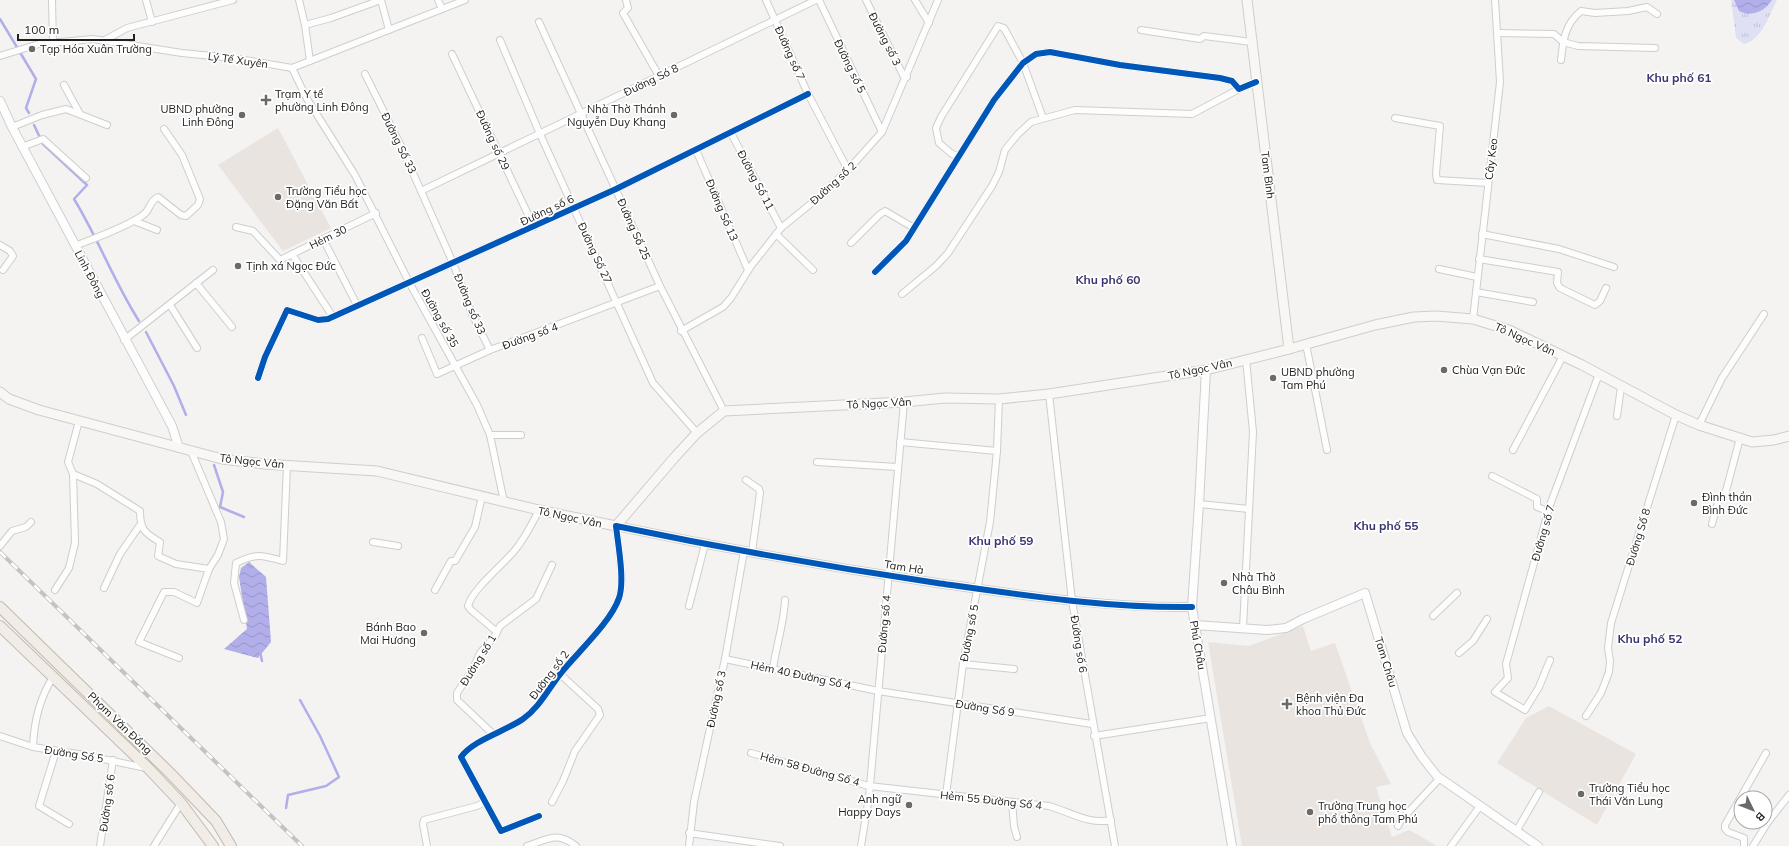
<svg xmlns="http://www.w3.org/2000/svg" width="1789" height="846" font-family="Mulish,sans-serif">
<style>
.built{fill:#e9e4df}
.park{fill:url(#park-tufts)}
.water{fill:url(#water-waves)}
.lines{fill:none;stroke-linecap:round;stroke-linejoin:round}
.stream{stroke:#b1aeea;stroke-width:2.5}
.minor-casing{stroke:#cececc;stroke-width:8}
.tertiary-casing{stroke:#cececc;stroke-width:10}
.secondary-casing{stroke:#cececc;stroke-width:11}
.trunk-casing{stroke:#c0b9b0;stroke-width:12}
.minor{stroke:#fdfdfd;stroke-width:6}
.tertiary{stroke:#fdfdfd;stroke-width:8}
.secondary{stroke:#f9f7f4;stroke-width:9}
.trunk{stroke:#f2ece6;stroke-width:10}
.rail-casing{stroke:#c4c3c2;stroke-width:4}
.rail{stroke:#fff;stroke-width:2.5;stroke-dasharray:8;stroke-linecap:butt}
.cycleway-casing{stroke:#fff;stroke-width:8}
.cycleway{stroke:#0057b8;stroke-width:6}
.poi-dot{fill:#6b6a68;stroke:#fff;stroke-width:1.5}
.labels{text-anchor:middle;stroke-width:3.5;stroke-linejoin:round;paint-order:stroke}
.street-label{font-size:11px;fill:#21201f;stroke:#fff}
.poi-label{font-size:11px;fill:#21201f;stroke:#fff;text-anchor:start}
.neighbourhood-label{font-size:12px;font-weight:bold;fill:#3b3571;stroke:#fff}
</style>
<defs>
<pattern id="park-tufts" width="24" height="20" patternUnits="userSpaceOnUse"><rect width="24" height="20" fill="#e0e0f5"/><path d="M3 7l-1-3M5 7V3M7 7l1-3M15 17l-1-3M17 17v-4M19 17l1-3" fill="none" stroke="#c0c0d2"/></pattern>
<pattern id="water-waves" width="16" height="10" patternUnits="userSpaceOnUse"><rect width="16" height="10" fill="#b1aeea"/><path d="M0 5q4-4 8 0t8 0" fill="none" stroke="#9895c8"/></pattern>
</defs>
<rect width="100%" height="100%" fill="#f4f3f1"/>
<g class="built">
<polygon points="278,128 331,228 283,251 218,165"/>
<polygon points="1303,626 1311,651 1335,643 1370,743 1391,784 1376,787 1392,837 1409,830 1437,846 1242,846 1208,642 1249,646"/>
<polygon points="1549,706 1636,754 1597,825 1497,763 1526,718"/>
</g>
<path class="park" d="M1731,0h46c-8,15 -15,40 -33,44l-8,-6z"/>
<g class="water">
<path d="M1734,0h38c-8,12 -20,17 -33,11z"/>
<polygon points="249,562 266,577 271,642 258,658 224,649 247,629 239,577 241,568"/>
</g>
<g class="lines">
<g class="stream">
<polyline points="0,19 36,79 26,108 29,113"/>
<path d="M34,125l9,19 44,41 -13,14c24,39 40,83 65,122"/>
<polyline points="146,332 174,386 186,415"/>
<polyline points="214,465 223,492 220,507 244,517"/>
<polyline points="260,652 262,661"/>
<polyline points="286,808 288,795 326,786 339,777 320,736 300,700"/>
</g>
<g class="minor-casing">
<g id="minor">
<polyline points="52,0 53,43"/>
<polyline points="146,0 152,22"/>
<polyline points="299,0 305,25 310,61"/>
<polyline points="381,0 389,30"/>
<polyline points="438,0 442,9"/>
<polyline points="626,0 628,8 623,13 659,76"/>
<polyline points="766,0 808,94 848,170"/>
<polyline points="819,0 882,132"/>
<polyline points="866,0 903,75 907,77"/>
<polyline points="915,0 929,23"/>
<polyline points="539,22 660,286 724,411"/>
<polyline points="305,25 331,18 381,0"/>
<polyline points="1141,30 1200,39 1204,36 1252,42"/>
<polyline points="1498,33 1554,34 1563,42 1578,46 1655,48"/>
<polyline points="105,40 127,28 233,0"/>
<polyline points="500,40 540,134 653,383 697,433"/>
<polyline points="452,54 534,227"/>
<polyline points="0,56 39,44 93,39 182,53 233,58 292,68 465,0"/>
<path d="M1561,60c2,-20 4,-36 20,-49l14,2 33,-2 19,-4 10,7"/>
<polyline points="292,68 307,99 355,175 409,282 477,405 490,435 504,502"/>
<polyline points="365,74 401,146 453,263 472,314 490,350"/>
<polyline points="64,85 80,114"/>
<polyline points="1395,118 1440,126 1436,174 1437,180 1488,183"/>
<polyline points="12,127 42,115 66,109 107,125"/>
<polyline points="731,133 781,228"/>
<polyline points="22,147 43,139 86,178"/>
<polyline points="696,150 748,270"/>
<polyline points="959,156 952,154 939,143 936,128 941,117 998,26 1004,28 1023,63 1043,118"/>
<polyline points="421,191 816,0"/>
<polyline points="134,221 157,230"/>
<polyline points="236,227 253,231 280,260 376,213"/>
<polyline points="776,234 813,270"/>
<polyline points="1482,234 1559,249 1614,267"/>
<polyline points="323,239 357,305"/>
<polyline points="851,243 879,215 885,211 914,228"/>
<polyline points="0,245 10,251 13,256 3,270"/>
<path d="M75,246c20,-8 52,-19 68,-31 8,-5 5,-13 15,-18l23,18 5,1 12,-11 2,-6 -18,-44 -18,-26"/>
<polyline points="292,254 333,317"/>
<polyline points="1479,259 1558,272 1557,283 1560,288 1595,305 1600,301 1606,288"/>
<polyline points="1439,269 1477,277"/>
<polyline points="875,272 906,241 994,100 1023,63 1036,54 1050,52 1120,65 1220,78 1232,81 1239,89 1256,82"/>
<polyline points="196,283 232,327"/>
<polyline points="1476,292 1533,302"/>
<polyline points="902,294 936,266 948,253 992,186 999,172 1005,150 1018,134 1031,122 1075,110 1192,114 1239,89"/>
<polyline points="170,305 197,348"/>
<polyline points="1473,319 1500,82 1495,0"/>
<polyline points="681,331 723,307 731,298 751,266 781,228 819,197 848,170 882,132 938,0"/>
<polyline points="422,338 437,374 490,350 660,286"/>
<polyline points="124,340 213,270"/>
<polyline points="1306,344 1327,450"/>
<polyline points="258,378 265,357 287,310 318,320 328,319 616,189 808,94"/>
<polyline points="1049,394 1072,601 1115,846"/>
<polyline points="1617,416 1621,387"/>
<polyline points="1699,425 1722,378 1764,314"/>
<polyline points="490,435 521,435"/>
<polyline points="900,442 997,451"/>
<polyline points="1513,450 1563,356"/>
<polyline points="817,462 897,467"/>
<path d="M73,474l24,10 43,27c0,18 4,22 20,31l-2,14 18,8 33,5"/>
<polyline points="1492,476 1537,499 1537,507 1548,511"/>
<polyline points="746,480 759,489 760,493 752,552"/>
<polyline points="1199,504 1249,509"/>
<polyline points="1712,524 1718,502 1726,491 1740,438"/>
<polyline points="373,542 398,546"/>
<polyline points="0,546 12,531 26,527 31,522"/>
<polyline points="104,588 120,554 140,525"/>
<polyline points="55,590 69,568 75,543 73,474 68,462 79,421"/>
<polyline points="435,590 451,561 455,561 475,527 482,496"/>
<polyline points="689,606 705,544"/>
<polyline points="1433,616 1457,593"/>
<path d="M244,620l-10,-37 2,-20c20,-10 26,-8 47,-2l4,-96"/>
<polyline points="1243,628 1253,432 1246,359"/>
<path d="M497,632l-26,-22 -3,-4c5,-18 35,-41 47,-56 10,-12 17,-26 24,-40"/>
<polyline points="1459,653 1473,641 1487,619"/>
<polyline points="179,658 139,642 164,592 174,592 197,603 209,569 218,555 224,539 221,522 191,451"/>
<polyline points="725,659 878,691 1092,724"/>
<polyline points="1550,660 1539,687 1525,710 1495,692 1508,678 1506,664 1550,505 1599,374"/>
<polyline points="963,664 1014,669"/>
<path d="M773,669c3,-23 11,-45 12,-69"/>
<polyline points="1586,716 1601,693 1609,672 1610,661 1608,648 1611,623 1676,415"/>
<polyline points="493,734 457,700 457,693 473,669 480,653 495,636 500,626 536,599 552,565"/>
<polyline points="0,736 33,747 84,755 146,768"/>
<polyline points="1094,736 1211,718"/>
<path d="M33,747c1,-26 6,-48 20,-70"/>
<polyline points="56,751 39,806 69,824"/>
<path d="M751,753l118,33 180,20c21,6 40,19 62,14"/>
<polyline points="946,795 963,664 990,522 997,451 999,399"/>
<polyline points="552,802 563,781 575,751 600,715 598,709 560,674"/>
<polyline points="1012,802 1014,826 1017,837"/>
<path d="M539,816l-38,15 -40,-74c12,-17 45,-26 62,-38 17,-12 25,-30 38,-46 16,-20 50,-51 58,-75 6,-17 -1,-54 -3,-72"/>
<polyline points="1398,826 1401,820 1440,778"/>
<polyline points="1517,830 1539,792"/>
<polyline points="689,833 780,846"/>
<polyline points="100,846 113,760"/>
<polyline points="154,846 181,803"/>
<polyline points="427,846 423,824 424,820 477,806 485,802"/>
<path d="M527,846c21,-7 30,-15 49,0"/>
<polyline points="689,846 694,802 725,659 744,551"/>
<polyline points="861,846 869,797 904,402"/>
<polyline points="1451,846 1480,806"/>
<polyline points="1744,846 1744,838 1728,832 1725,829 1725,825 1766,753"/>
<polyline points="1753,846 1768,822 1789,795"/>
</g>
</g>
<g class="tertiary-casing">
<g id="tertiary">
<polyline points="0,101 12,127 172,426 179,448"/>
<polyline points="1206,370 1199,504 1192,607 1232,846"/>
<path d="M616,526c106,22 213,41 321,57 84,12 169,25 255,24"/>
<polyline points="1195,625 1267,630 1286,628 1303,619 1365,593 1407,733 1422,757 1437,776 1538,846"/>
</g>
</g>
<g class="secondary-casing">
<g id="secondary">
<polyline points="1247,0 1289,349"/>
<polyline points="0,392 9,399 39,410 222,459 264,464 377,471 539,510 616,526 674,458 697,433 724,411 904,402 945,398 999,399 1049,394 1206,370 1289,349 1375,325 1414,317 1436,316 1473,319 1509,330 1582,365 1676,415 1699,425 1752,442 1774,440 1789,436"/>
</g>
</g>
<g class="trunk-casing">
<g id="trunk">
<polyline points="0,607 170,773 216,821 231,846"/>
<polyline points="0,626 149,769 181,803 213,846"/>
</g>
</g>
<use href="#minor" class="minor"/>
<use href="#tertiary" class="tertiary"/>
<use href="#secondary" class="secondary"/>
<use href="#trunk" class="trunk"/>
<g class="rail-casing">
<polyline id="rail" points="0,552 302,846"/>
</g>
<use href="#rail" class="rail"/>
<g class="cycleway-casing">
<g id="cycleway">
<polyline points="875,272 906,241 994,100 1023,63 1036,54 1050,52 1120,65 1220,78 1232,81 1239,89 1256,82"/>
<polyline points="258,378 265,357 287,310 318,320 328,319 616,189 808,94"/>
<path d="M539,816l-38,15 -40,-74c12,-17 45,-26 62,-38 17,-12 25,-30 38,-46 16,-20 50,-51 58,-75 6,-17 -1,-54 -3,-72 106,22 213,41 321,57 84,12 169,25 255,24"/>
</g>
</g>
<use href="#cycleway" class="cycleway"/>
</g>
<g class="poi-dot">
<circle cx="32" cy="49" r="4"/>
<path d="M264 94h4v4h4v4h-4v4h-4v-4h-4v-4h4z"/>
<circle cx="242" cy="115" r="4"/>
<circle cx="674" cy="115" r="4"/>
<circle cx="278" cy="197" r="4"/>
<circle cx="238" cy="266" r="4"/>
<circle cx="1444" cy="370" r="4"/>
<circle cx="1273" cy="378" r="4"/>
<circle cx="1694" cy="503" r="4"/>
<circle cx="1224" cy="583" r="4"/>
<circle cx="424" cy="633" r="4"/>
<path d="M1285 698h4v4h4v4h-4v4h-4v-4h-4v-4h4z"/>
<circle cx="1581" cy="794" r="4"/>
<circle cx="909" cy="805" r="4"/>
<circle cx="1310" cy="812" r="4"/>
</g>
<g class="labels">
<g class="street-label">
<text transform="translate(885 39) rotate(63)" y="4">Đường số 3</text>
<text transform="translate(790 53) rotate(66)" y="4">Đường số 7</text>
<text transform="translate(238 60) rotate(8)" y="4">Lý Tế Xuyên</text>
<text transform="translate(850 66) rotate(64)" y="4">Đường số 5</text>
<text transform="translate(651 80) rotate(-26)" y="4">Đường Só 8</text>
<text transform="translate(493 140) rotate(65)" y="4">Đường số 29</text>
<text transform="translate(399 143) rotate(64)" y="4">Đường Số 33</text>
<text transform="translate(1491 159) rotate(-83)" y="4">Cây Keo</text>
<text transform="translate(1268 175) rotate(83)" y="4">Tam Bình</text>
<text transform="translate(756 180) rotate(62)" y="4">Đường Số 11</text>
<text transform="translate(833 183) rotate(-42)" y="4">Đường số 2</text>
<text transform="translate(547 210) rotate(-25)" y="4">Đường số 6</text>
<text transform="translate(722 210) rotate(67)" y="4">Đường Số 13</text>
<text transform="translate(634 229) rotate(66)" y="4">Đường Số 25</text>
<text transform="translate(328 237) rotate(-26)" y="4">Hẻm 30</text>
<text transform="translate(595 253) rotate(65)" y="4">Đường Số 27</text>
<text transform="translate(90 274) rotate(62)" y="4">Linh Đông</text>
<text transform="translate(470 304) rotate(67)" y="4">Đường số 33</text>
<text transform="translate(440 318) rotate(61)" y="4">Đường số 35</text>
<text transform="translate(530 336) rotate(-20)" y="4">Đường số 4</text>
<text transform="translate(1525 339) rotate(24)" y="4">Tô Ngọc Vân</text>
<text transform="translate(1200 369) rotate(-12)" y="4">Tô Ngọc Vân</text>
<text transform="translate(879 403) rotate(-3)" y="4">Tô Ngọc Vân</text>
<text transform="translate(252 461) rotate(6)" y="4">Tô Ngọc Vân</text>
<text transform="translate(570 517) rotate(12)" y="4">Tô Ngọc Vân</text>
<text transform="translate(1543 533) rotate(-74)" y="4">Đường số 7</text>
<text transform="translate(1638 537) rotate(-73)" y="4">Đường Số 8</text>
<text transform="translate(904 567) rotate(9)" y="4">Tam Hà</text>
<text transform="translate(884 624) rotate(-85)" y="4">Đường số 4</text>
<text transform="translate(969 633) rotate(-79)" y="4">Đường số 5</text>
<text transform="translate(1079 644) rotate(81)" y="4">Đường số 6</text>
<text transform="translate(1198 645) rotate(80)" y="4">Phú Châu</text>
<text transform="translate(478 660) rotate(-58)" y="4">Đường số 1</text>
<text transform="translate(1386 662) rotate(73)" y="4">Tam Châu</text>
<text transform="translate(549 675) rotate(-53)" y="4">Đường số 2</text>
<text transform="translate(801 675) rotate(12)" y="4">Hẻm 40 Đường Số 4</text>
<text transform="translate(716 699) rotate(-78)" y="4">Đường số 3</text>
<text transform="translate(985 708) rotate(9)" y="4">Đường Số 9</text>
<text transform="translate(120 723) rotate(44)" y="4">Phạm Văn Đồng</text>
<text transform="translate(74 754) rotate(9)" y="4">Đường Số 5</text>
<text transform="translate(810 769) rotate(15)" y="4">Hẻm 58 Đường Số 4</text>
<text transform="translate(991 800) rotate(6)" y="4">Hẻm 55 Đường Số 4</text>
<text transform="translate(107 803) rotate(-82)" y="4">Đường số 6</text>
</g>
<g class="poi-label">
<text x="40" y="53">Tạp Hóa Xuân Trường</text>
<text x="275" y="98">Trạm Y tế<tspan x="275" dy="13">phường Linh Đông</tspan></text>
<text x="234" y="113" text-anchor="end">UBND phường<tspan x="234" dy="13">Linh Đông</tspan></text>
<text x="666" y="113" text-anchor="end">Nhà Thờ Thánh<tspan x="666" dy="13">Nguyễn Duy Khang</tspan></text>
<text x="286" y="195">Trường Tiểu học<tspan x="286" dy="13">Đặng Văn Bất</tspan></text>
<text x="246" y="270">Tịnh xá Ngọc Đức</text>
<text x="1452" y="374">Chùa Vạn Đức</text>
<text x="1281" y="376">UBND phường<tspan x="1281" dy="13">Tam Phú</tspan></text>
<text x="1702" y="501">Đình thần<tspan x="1702" dy="13">Bình Đức</tspan></text>
<text x="1232" y="581">Nhà Thờ<tspan x="1232" dy="13">Châu Bình</tspan></text>
<text x="416" y="631" text-anchor="end">Bánh Bao<tspan x="416" dy="13">Mai Hương</tspan></text>
<text x="1296" y="702">Bệnh viện Đa<tspan x="1296" dy="13">khoa Thủ Đức</tspan></text>
<text x="1589" y="792">Trường Tiểu học<tspan x="1589" dy="13">Thái Văn Lung</tspan></text>
<text x="901" y="803" text-anchor="end">Anh ngữ<tspan x="901" dy="13">Happy Days</tspan></text>
<text x="1318" y="810">Trường Trung học<tspan x="1318" dy="13">phổ thông Tam Phú</tspan></text>
</g>
<g class="neighbourhood-label">
<text x="1679" y="82">Khu phố 61</text>
<text x="1108" y="284">Khu phố 60</text>
<text x="1386" y="530">Khu phố 55</text>
<text x="1001" y="545">Khu phố 59</text>
<text x="1650" y="643">Khu phố 52</text>
</g>
</g>
<g transform="translate(1753 810) rotate(133)"><circle r="19" fill="#ffffff" stroke="#a6a6a5"/>
<path d="M0-3L7 15L0 10L-7 15Z" fill="#6b6a68"/>
<text y="-6" font-size="11" font-weight="bold" text-anchor="middle" fill="#21201f">B</text>
</g>
<path d="M18 34v6h116v-6" fill="none" stroke="#21201f" stroke-width="2"/>
<text x="24" y="34" font-size="12" fill="#21201f" stroke="#ffffff" stroke-width="3" paint-order="stroke">100 m</text>
</svg>
